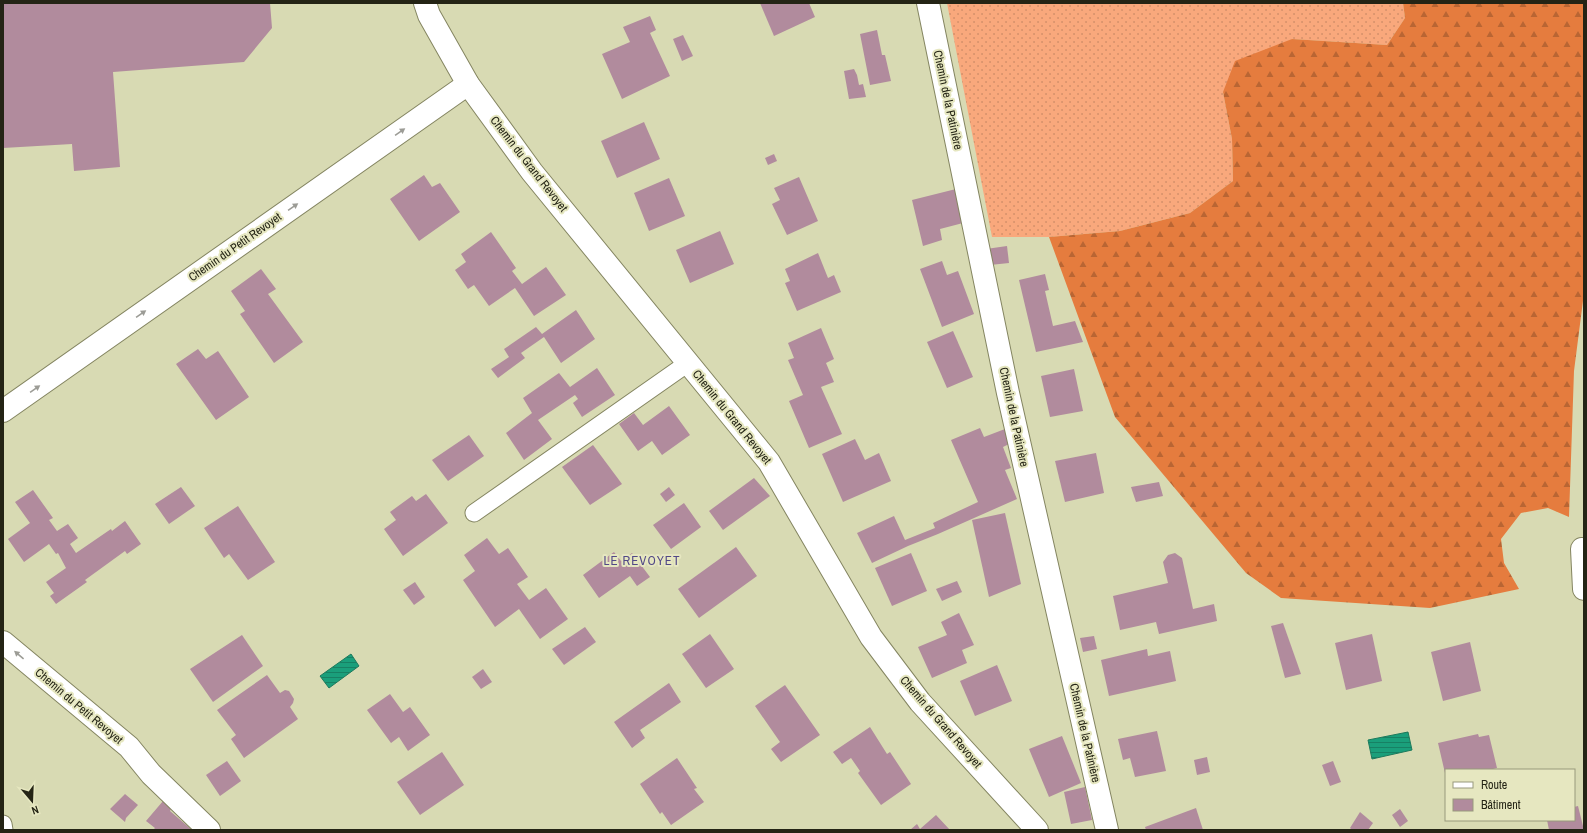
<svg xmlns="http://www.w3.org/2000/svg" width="1587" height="833" font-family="'Archivo Narrow',sans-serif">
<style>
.grass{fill:url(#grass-dots)}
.forest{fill:url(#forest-firs)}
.water{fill:url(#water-rules);stroke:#1d7a5c}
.building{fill:#b18b9d}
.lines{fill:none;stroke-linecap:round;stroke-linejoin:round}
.service-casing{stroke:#848561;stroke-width:19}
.minor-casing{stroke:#848561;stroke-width:24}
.tertiary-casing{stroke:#848561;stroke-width:24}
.service{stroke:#fff;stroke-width:17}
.minor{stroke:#fff;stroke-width:22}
.tertiary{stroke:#fff;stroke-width:22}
.oneway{fill:#9c9c96}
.labels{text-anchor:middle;stroke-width:4;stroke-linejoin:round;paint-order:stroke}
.street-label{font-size:12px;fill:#242415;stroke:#e6e7c0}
.neighbourhood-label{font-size:13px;letter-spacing:1px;fill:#514886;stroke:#e6e7c0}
</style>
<defs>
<pattern id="grass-dots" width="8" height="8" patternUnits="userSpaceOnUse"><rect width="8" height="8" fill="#f9a87c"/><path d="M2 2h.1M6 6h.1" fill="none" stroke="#d5906a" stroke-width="1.8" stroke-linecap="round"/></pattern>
<pattern id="forest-firs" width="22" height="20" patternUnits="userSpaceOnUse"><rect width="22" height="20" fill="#e57c3e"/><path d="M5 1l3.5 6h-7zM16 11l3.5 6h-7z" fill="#b96533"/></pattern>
<pattern id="water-rules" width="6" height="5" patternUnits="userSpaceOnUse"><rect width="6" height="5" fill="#1a9f7b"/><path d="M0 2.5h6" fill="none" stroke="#178164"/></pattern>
</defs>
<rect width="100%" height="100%" fill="#d8dab3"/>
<polygon class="grass" points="947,3 1403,3 1405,18 1387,45 1292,39 1223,92 1232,139 1233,181 1190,213 1120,231 1049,237 992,237"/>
<polygon class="forest" points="1403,3 1584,3 1584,293 1574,371 1569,517 1548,508 1521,513 1501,539 1504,563 1519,589 1430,608 1281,598 1246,573 1115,417 1049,237 1120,231 1190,213 1233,181 1232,139 1223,92 1235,61 1292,39 1387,45 1405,18"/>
<g class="water">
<polygon points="351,654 359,666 329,688 320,676"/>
<polygon points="1408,732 1412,750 1372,759 1368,740"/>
</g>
<g class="building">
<polygon points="3,3 270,3 272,28 244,62 113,72 120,167 74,171 72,144 3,148"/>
<polygon points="760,3 809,3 815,17 774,36"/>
<polygon points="650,16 656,30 650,33 670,76 622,99 602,54 630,42 623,27"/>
<polygon points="877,30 882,55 885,55 891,81 870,85 860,34"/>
<polygon points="683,35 693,56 682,61 673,39"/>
<polygon points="854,69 857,75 859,85 863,84 866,97 849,99 844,71"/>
<polygon points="644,122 660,159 617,178 601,141"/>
<polygon points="774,154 777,161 768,165 765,158"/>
<polygon points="424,175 432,187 440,183 460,212 419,241 390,199"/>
<polygon points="799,177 818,221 787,235 772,204 780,200 774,188"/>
<polygon points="669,178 685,216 649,231 634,193"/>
<polygon points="956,189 963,223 940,229 942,240 923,246 912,200"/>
<polygon points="720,231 734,264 690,283 676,250"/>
<polygon points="491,232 516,268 512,271 522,284 546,267 566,295 534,316 515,288 489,306 474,285 468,289 455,270 466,262 461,254"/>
<polygon points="1007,246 1009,263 990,265 986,249"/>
<polygon points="818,253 828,278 834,275 841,292 797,311 785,283 790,281 785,269"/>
<polygon points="942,261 947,275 958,271 974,314 942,327 920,269"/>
<polygon points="261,269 276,289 268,294 303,342 274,363 240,314 245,311 231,291"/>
<polygon points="1045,274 1049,290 1045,291 1053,326 1075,321 1083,342 1036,352 1019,280"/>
<polygon points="576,310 595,339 561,363 544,337 521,353 525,358 498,378 491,369 509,357 504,349 536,327 542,334"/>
<polygon points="821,328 834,359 826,363 834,382 821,387 842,434 809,448 789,401 803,395 788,360 794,358 788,343"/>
<polygon points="953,331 973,377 947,388 927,342"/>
<polygon points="198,349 206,359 218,351 249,397 216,420 176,364"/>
<polygon points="597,368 615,395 582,417 573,403 578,399 575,395 538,420 552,439 524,460 506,433 532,413 523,398 559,373 570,387"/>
<polygon points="1074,369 1083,411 1050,417 1041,376"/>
<polygon points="669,406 690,435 662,455 652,441 638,451 619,424 634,413 643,425"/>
<polygon points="980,428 984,437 1005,429 1009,444 1003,447 1011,468 1005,470 1017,499 938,534 908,546 872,563 857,533 894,516 905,540 935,528 933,523 978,502 951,440"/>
<polygon points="469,435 484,456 448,481 432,460"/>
<polygon points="855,439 865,460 879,453 891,481 843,502 822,454"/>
<polygon points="593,445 622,484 590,505 562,467"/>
<polygon points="1096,453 1104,493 1065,502 1055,461"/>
<polygon points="754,478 770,496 723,530 709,511"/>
<polygon points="1159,482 1163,496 1136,502 1131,487"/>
<polygon points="181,487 195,506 169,524 155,504"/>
<polygon points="669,487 675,495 666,502 660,494"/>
<polygon points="33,490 53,518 49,520 57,531 68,524 78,538 70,544 76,553 111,529 112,531 125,521 141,544 127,554 125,551 85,580 87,582 56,604 50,596 54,593 46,582 66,568 58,553 56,554 49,544 24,562 8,539 30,523 15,502"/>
<polygon points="426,494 448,523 403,556 384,529 396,520 390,512 412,496 416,501"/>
<polygon points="684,503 701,527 671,549 653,525"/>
<polygon points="238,506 275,562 248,580 229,554 224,558 204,528"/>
<polygon points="1005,513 1021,584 989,597 972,520"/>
<polygon points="487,538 499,554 508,548 528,577 517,584 529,600 546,588 568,619 540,639 519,609 495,627 463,580 475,571 464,555"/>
<polygon points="736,547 757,576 699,618 678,589"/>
<polygon points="614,552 621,561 632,553 650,577 637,586 630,576 599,598 583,575"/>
<polygon points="911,553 927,591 892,606 875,568"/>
<polygon points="1175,553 1182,558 1193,609 1214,604 1217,621 1159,634 1156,622 1120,630 1113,596 1168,583 1163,562 1168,555"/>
<polygon points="957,581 962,592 942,601 936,589"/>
<polygon points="415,582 425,597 414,605 403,590"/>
<polygon points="959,613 974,645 962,650 967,663 932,678 918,647 947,635 941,622"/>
<polygon points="1283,623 1301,674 1285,678 1271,626"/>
<polygon points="585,627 596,642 564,665 552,649"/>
<polygon points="710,634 734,669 706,688 682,654"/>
<polygon points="1372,634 1382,681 1346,690 1335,643"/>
<polygon points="242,635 263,666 213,702 190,669"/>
<polygon points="1094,636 1097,649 1083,652 1080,638"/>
<polygon points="1470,642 1481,691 1443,701 1431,652"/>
<polygon points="1147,649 1148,656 1170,651 1176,681 1109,696 1101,660"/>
<polygon points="997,665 1012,701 975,716 960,681"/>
<polygon points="483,669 492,682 481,689 472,677"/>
<polygon points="267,675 280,693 285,690 289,691 294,699 293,703 290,707 298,719 244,758 231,739 236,735 217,710"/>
<polygon points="669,683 681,702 640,730 645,738 632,748 614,722"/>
<polygon points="785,685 820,735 781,762 771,749 780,742 755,706"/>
<polygon points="390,694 403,712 410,707 430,735 408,751 399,737 391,743 367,710"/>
<polygon points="870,727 887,754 890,752 911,784 881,805 858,773 860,771 851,758 842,764 833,752"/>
<polygon points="1157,731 1166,771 1135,777 1130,758 1123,760 1118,739"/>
<polygon points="1478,734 1479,737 1489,735 1497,768 1493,769 1494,770 1446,770 1445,773 1438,743"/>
<polygon points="1062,736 1081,783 1049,797 1029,749"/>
<polygon points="442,752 464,785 420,815 397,782"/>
<polygon points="1207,757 1210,772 1197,775 1194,760"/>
<polygon points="677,758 697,788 694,789 704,802 671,825 662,812 660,814 640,784"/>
<polygon points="227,761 241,781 220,796 206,775"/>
<polygon points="1333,761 1341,782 1330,786 1322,765"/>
<polygon points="1085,787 1092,820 1071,824 1064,792"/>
<polygon points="125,794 138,805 126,818 125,822 110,809"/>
<polygon points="163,801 171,809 170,811 192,830 154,829 155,828 146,821"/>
<polygon points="1578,806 1584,830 1549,830 1547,820 1574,820 1574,807"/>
<polygon points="1196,808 1203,830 1146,830 1145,827"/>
<polygon points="1400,809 1408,821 1400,827 1392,815"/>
<polygon points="1360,812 1373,823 1368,830 1352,830 1350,828"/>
<polygon points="936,815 950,830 910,830 917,824 920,829"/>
</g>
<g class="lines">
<g class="service-casing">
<g id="service">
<polyline points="474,513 688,363"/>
<polyline points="3,824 4,830"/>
</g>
</g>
<g class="minor-casing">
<g id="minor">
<polyline points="928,3 1008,393 1107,830"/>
<polyline points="3,411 468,84"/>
<polyline points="1582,549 1584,589"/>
<polyline points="3,642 129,747 151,774 209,830"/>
</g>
</g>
<g class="tertiary-casing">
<polyline id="tertiary" points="425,3 429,15 468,84 532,172 769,462 871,637 920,702 1037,830"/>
</g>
<use href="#service" class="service"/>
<use href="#minor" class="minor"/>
<use href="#tertiary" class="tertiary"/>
</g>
<defs><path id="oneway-solid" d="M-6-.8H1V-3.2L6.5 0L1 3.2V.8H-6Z"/></defs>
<g class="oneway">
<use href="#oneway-solid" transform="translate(400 132) rotate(-35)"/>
<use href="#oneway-solid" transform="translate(293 207) rotate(-35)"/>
<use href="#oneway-solid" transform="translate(141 314) rotate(-35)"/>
<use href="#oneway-solid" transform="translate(35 389) rotate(-35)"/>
<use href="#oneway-solid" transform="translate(19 655) rotate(-140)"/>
</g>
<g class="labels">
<g class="street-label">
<text transform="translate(948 100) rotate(78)" y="4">Chemin de la Patinière</text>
<text transform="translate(529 164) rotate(52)" y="4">Chemin du Grand Revoyet</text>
<text transform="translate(235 247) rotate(-35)" y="4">Chemin du Petit Revoyet</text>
<text transform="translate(732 417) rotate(51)" y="4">Chemin du Grand Revoyet</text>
<text transform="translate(1014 417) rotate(78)" y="4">Chemin de la Patinière</text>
<text transform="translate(79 706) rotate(40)" y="4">Chemin du Petit Revoyet</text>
<text transform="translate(941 722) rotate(49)" y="4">Chemin du Grand Revoyet</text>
<text transform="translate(1085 733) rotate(77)" y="4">Chemin de la Patinière</text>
</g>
<g class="neighbourhood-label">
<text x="642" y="565">LE REVOYET</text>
</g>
</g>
<rect width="1587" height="833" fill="none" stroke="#242415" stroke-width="8"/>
<rect x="1445" y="769" width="130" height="52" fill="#e6e7c0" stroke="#98997c"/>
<rect x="1453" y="782" width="20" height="6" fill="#ffffff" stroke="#98997c"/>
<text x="1481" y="789" font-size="12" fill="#242415">Route</text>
<rect x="1453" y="799" width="20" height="12" fill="#b18b9d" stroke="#98997c"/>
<text x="1481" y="809" font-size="12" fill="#242415">Bâtiment</text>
<g transform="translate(32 801) rotate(161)" stroke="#e6e7c0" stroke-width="3" paint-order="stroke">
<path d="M0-3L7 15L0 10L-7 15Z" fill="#242415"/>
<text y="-6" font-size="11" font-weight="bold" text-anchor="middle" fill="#242415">N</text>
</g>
</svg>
